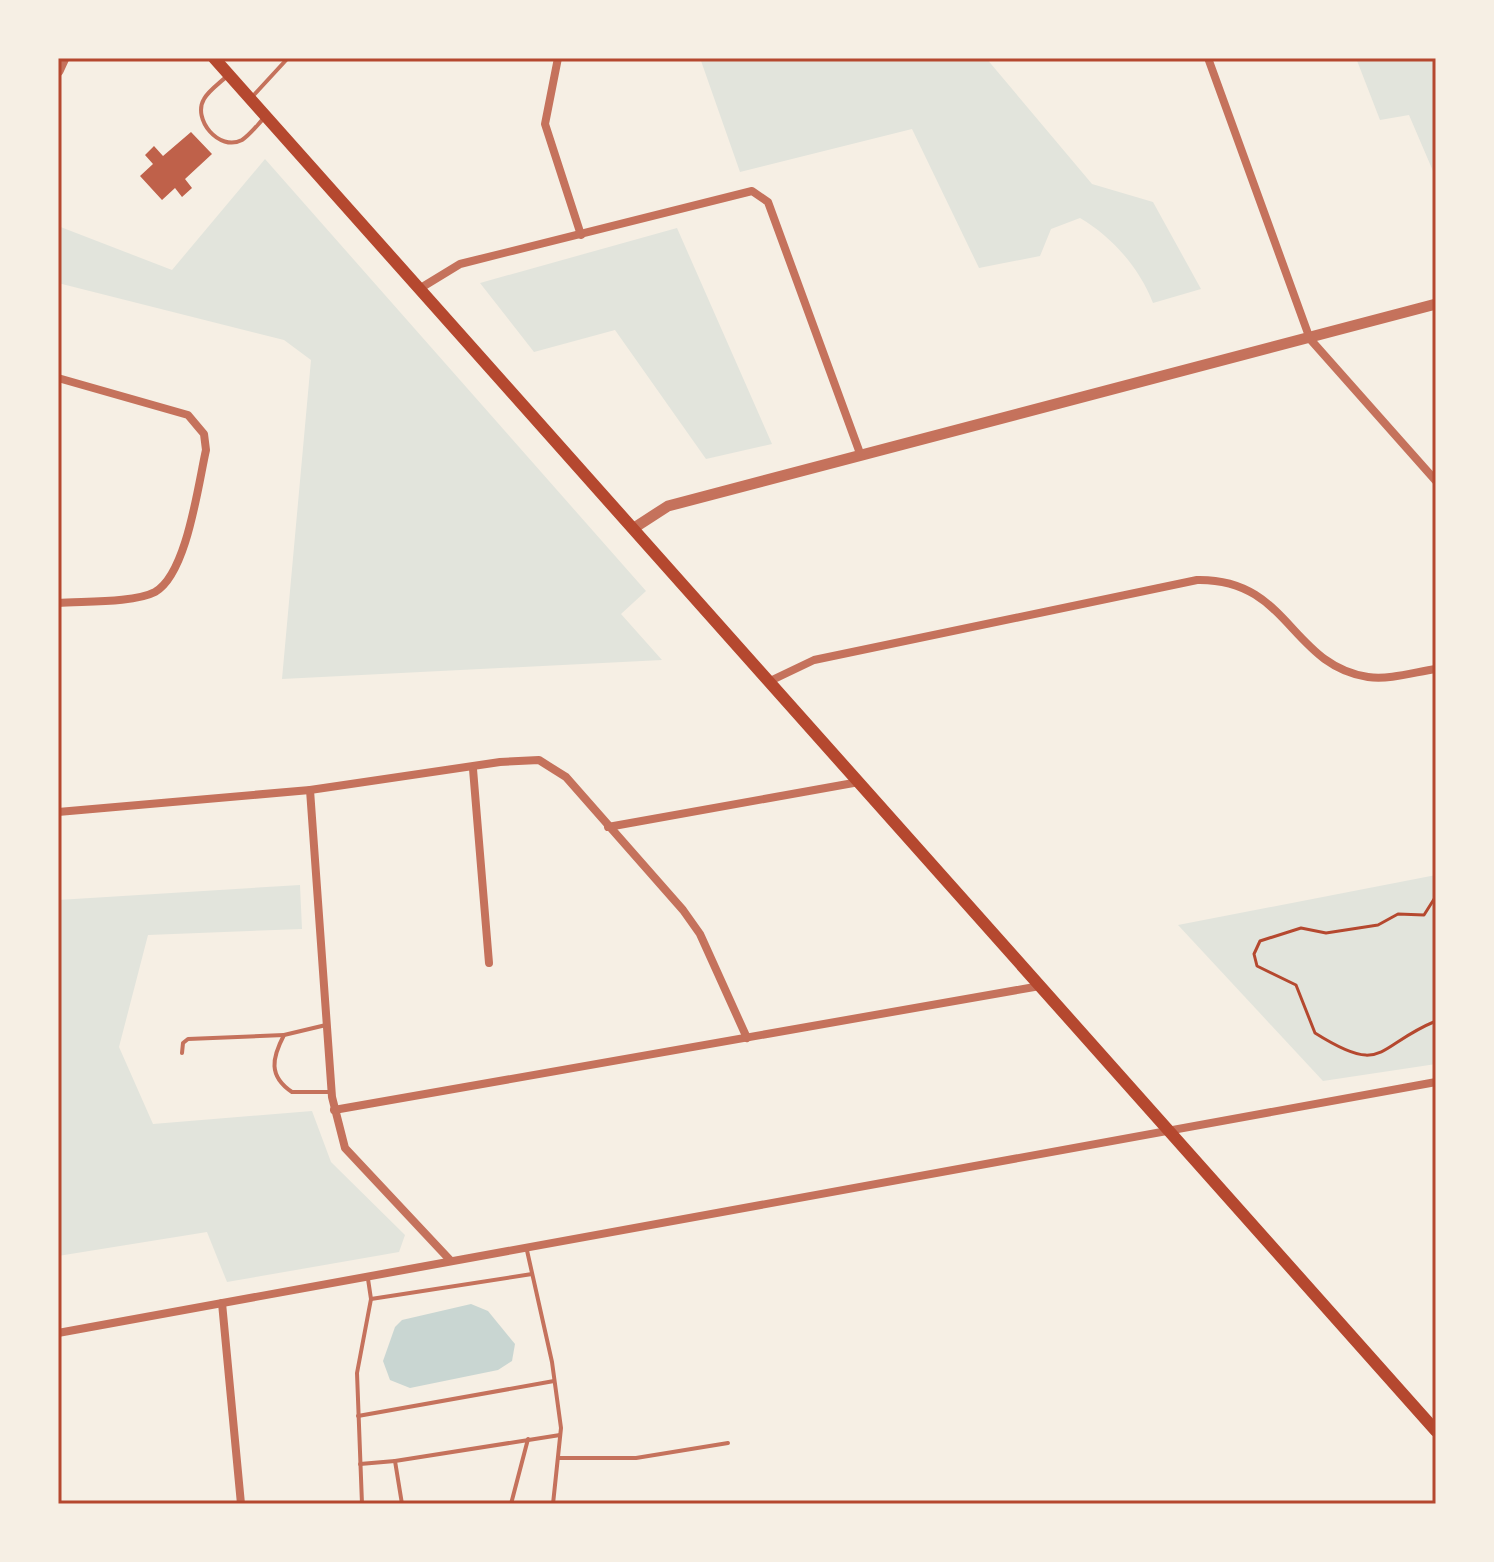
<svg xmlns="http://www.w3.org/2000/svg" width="1494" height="1562" font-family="Montserrat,sans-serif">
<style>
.green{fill:#e2e4dc}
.water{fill:#c9d6d2}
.building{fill:#bf614a}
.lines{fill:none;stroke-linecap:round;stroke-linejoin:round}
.path{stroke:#b5482f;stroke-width:3}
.service{stroke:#c5725c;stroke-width:4}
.minor{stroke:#c5725c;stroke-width:8}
.tertiary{stroke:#c5725c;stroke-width:11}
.secondary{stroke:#b5482f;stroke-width:12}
.neatline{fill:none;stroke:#b5482f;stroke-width:3}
</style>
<rect width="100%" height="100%" fill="#f6efe4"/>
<g class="green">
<path d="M700,58h286l106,126 61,18 48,87 -48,14c-14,-36 -41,-66 -73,-85l-29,11 -11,27 -61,12 -67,-139 -172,43z"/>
<polygon points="1356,58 1436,58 1436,178 1409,115 1380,120"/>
<polygon points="265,159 646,591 621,614 662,660 282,679 311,360 284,340 58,283 58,226 172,270"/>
<polygon points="677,228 772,444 706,459 615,330 534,352 480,283"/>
<polygon points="1436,875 1436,1064 1323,1081 1178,925"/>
<polygon points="300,885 302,929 148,935 119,1047 153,1124 312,1111 331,1162 405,1235 399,1252 227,1282 207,1232 58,1256 58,900"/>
</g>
<polygon class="water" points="471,1304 488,1311 515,1344 512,1361 498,1370 410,1388 390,1380 383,1361 395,1327 402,1320"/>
<polygon class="building" points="191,132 212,154 185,179 192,188 182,197 175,188 162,200 140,176 153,164 145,155 154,146 163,156"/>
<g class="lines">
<path class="path" d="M1436,896l-12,19 -26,-1 -20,11 -52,8 -25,-5 -41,13 -6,13 3,12 39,19 19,48c70,44 60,13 121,-12"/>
<g class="service">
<path d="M227,76c-7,7 -18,14 -23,23 -12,20 15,53 38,41 8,-5 16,-16 23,-23"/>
<polyline points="252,97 288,58"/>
<path d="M326,1025l-42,10c-12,23 -16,41 8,57h38"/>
<polyline points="182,1053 183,1043 188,1039 284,1035"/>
<polyline points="526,1246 552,1362 561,1428 553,1504"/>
<polyline points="371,1299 532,1274"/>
<polyline points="358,1416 554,1381"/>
<polyline points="558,1458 636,1458 728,1443"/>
<polyline points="360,1464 395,1461"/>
<polyline points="362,1504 357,1373 371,1299 368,1279"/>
<polyline points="402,1504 395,1461 560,1435"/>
<polyline points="511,1504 528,1439"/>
</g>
<g class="minor">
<polyline points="558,58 545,124 581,235"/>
<polyline points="1208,58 1310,339 1436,481"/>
<polyline points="419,289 460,264 752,191 768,202 861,456"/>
<path d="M58,378l130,37 16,19 2,16c-8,35 -19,124 -51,142 -21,11 -72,9 -97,11"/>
<path d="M770,681l44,-21 383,-80c92,-2 93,85 171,97 22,3 47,-5 68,-8"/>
<polyline points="473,769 489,963"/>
<polyline points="310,790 332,1097 345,1148 450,1260"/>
<polyline points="58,812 310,790 500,762 539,760 566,777 683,910 700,934 747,1038"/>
<polyline points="608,827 859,782"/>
<polyline points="334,1110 1040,986"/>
<polyline points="222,1303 241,1504"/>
<polyline points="58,1333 1436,1082"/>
</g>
<g class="tertiary">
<polyline points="58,71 64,58"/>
<polyline points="634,528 668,506 1436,304"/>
</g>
<polyline class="secondary" points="214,58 1436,1431"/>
</g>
<rect width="1494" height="1562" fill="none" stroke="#f6efe4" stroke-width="120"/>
<rect x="60" y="60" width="1374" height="1442" class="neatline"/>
</svg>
